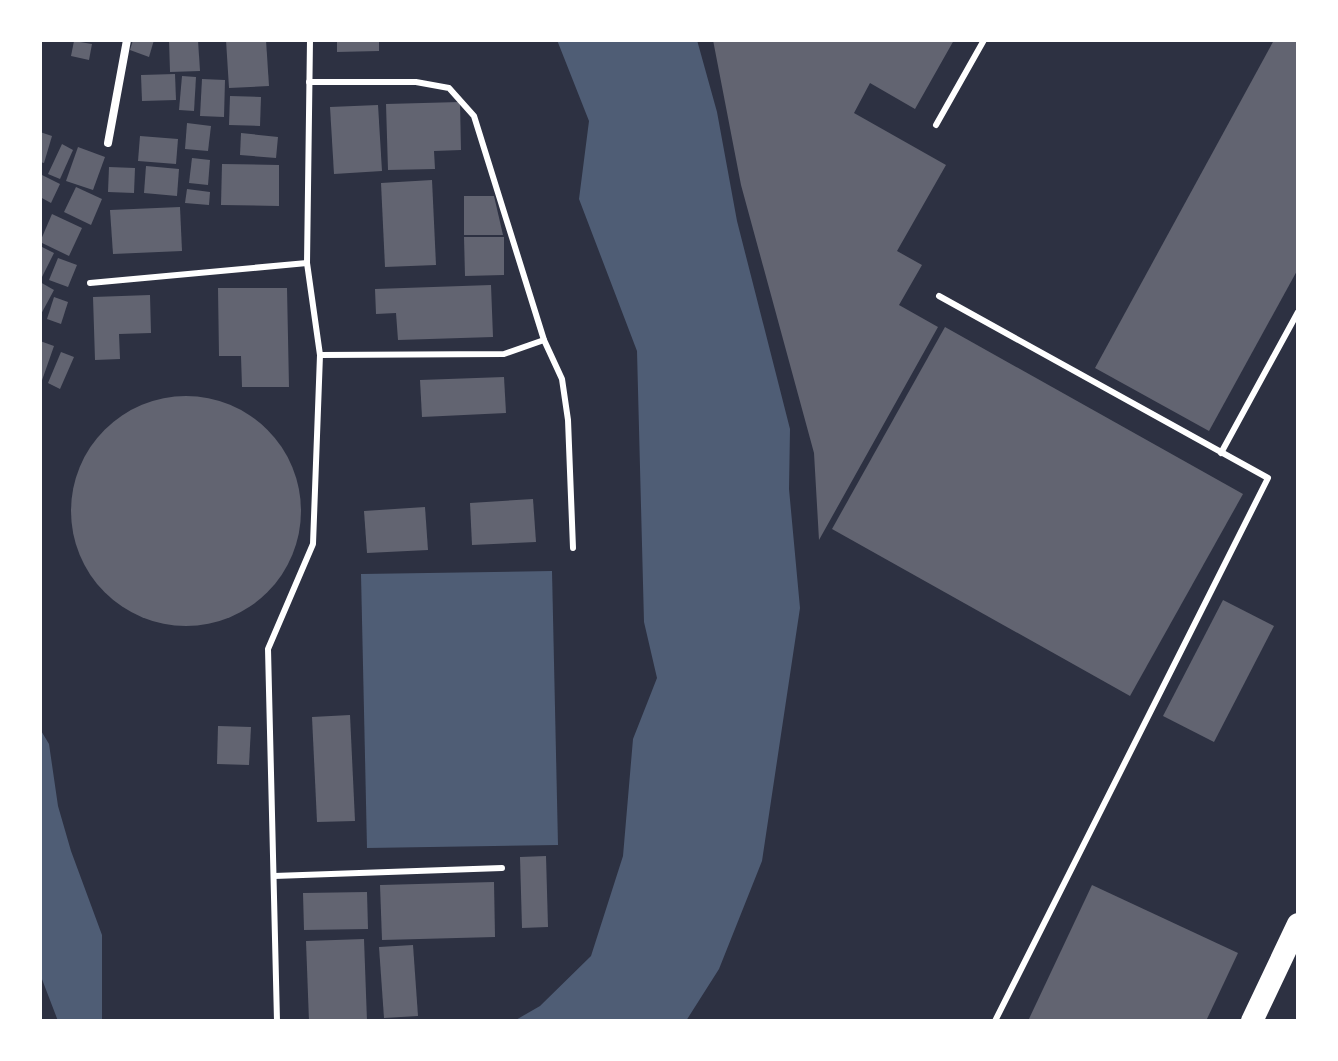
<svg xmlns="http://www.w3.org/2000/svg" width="1338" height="1061" font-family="Lato,sans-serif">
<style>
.water{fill:#4f5d75}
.building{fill:#626471}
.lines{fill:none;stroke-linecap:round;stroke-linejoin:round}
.service{stroke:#fff;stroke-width:6}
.minor{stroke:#fff;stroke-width:8}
.motorway{stroke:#fff;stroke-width:22}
</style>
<rect width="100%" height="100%" fill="#2d3142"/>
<g class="water">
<polygon points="557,40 697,40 717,112 737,221 790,429 789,489 800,608 762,861 719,969 686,1021 514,1021 540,1006 591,956 623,856 633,739 657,678 644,622 637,351 579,199 589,121"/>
<polygon points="552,571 558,845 367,848 361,574"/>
<polygon points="40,729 49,744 58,806 71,851 102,935 102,1021 58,1021 40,974"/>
</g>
<g class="building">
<polygon points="133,40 154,40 149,57 130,50"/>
<polygon points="169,40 198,40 200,71 170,72"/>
<polygon points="226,40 266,40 269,86 229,88"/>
<polygon points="337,40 379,40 379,51 337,52"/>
<polygon points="713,40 954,40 915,109 870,83 854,113 946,165 897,251 922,265 899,305 938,327 819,540 814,453 741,185"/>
<polygon points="1274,40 1298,40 1298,269 1209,431 1095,368"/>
<polygon points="74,41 92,44 89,60 71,56"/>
<polygon points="175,74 176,100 142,101 141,75"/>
<polygon points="182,76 196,77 194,111 179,110"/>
<polygon points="202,79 225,80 224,117 200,116"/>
<polygon points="230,96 261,97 260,126 229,125"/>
<polygon points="460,102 461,150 434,151 435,169 388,170 386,104"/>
<polygon points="378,105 382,171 334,174 330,107"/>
<polygon points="187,123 211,126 208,151 185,149"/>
<polygon points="40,132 52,136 44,163 40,162"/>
<polygon points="241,133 278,137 276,158 240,155"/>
<polygon points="140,136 178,139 176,164 138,161"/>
<polygon points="62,144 73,150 60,179 48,174"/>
<polygon points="78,147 105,157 93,190 66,181"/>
<polygon points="192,158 210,160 208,185 189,183"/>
<polygon points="222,164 279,165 279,206 221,205"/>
<polygon points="146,166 179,169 177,196 144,193"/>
<polygon points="109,167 135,168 134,193 108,192"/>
<polygon points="40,174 60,184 51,203 40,197"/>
<polygon points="432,180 436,265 385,267 381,183"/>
<polygon points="76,187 102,199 91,225 64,212"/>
<polygon points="187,189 210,192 209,205 185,203"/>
<polygon points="464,196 494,196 503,235 464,235"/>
<polygon points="180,207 182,251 113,254 110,210"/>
<polygon points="52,214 82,228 69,256 40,242"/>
<polygon points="464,237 504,237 504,275 465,276"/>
<polygon points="40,246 54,253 42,277 40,276"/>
<polygon points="58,258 77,265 68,287 49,280"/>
<polygon points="40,282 54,290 40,316"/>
<polygon points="491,285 493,337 398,340 396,313 376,314 375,289"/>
<polygon points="218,288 287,288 289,387 242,387 241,356 219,356"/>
<polygon points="150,295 151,333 119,334 120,359 95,360 93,297"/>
<polygon points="54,297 68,302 61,324 47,319"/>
<polygon points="945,327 1243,494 1130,696 832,529"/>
<polygon points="40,341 54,346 40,386"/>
<polygon points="61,352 74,357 60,389 48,383"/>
<polygon points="504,377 506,413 422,417 420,380"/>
<circle cx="186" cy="511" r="115"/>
<polygon points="533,499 536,542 472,545 470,503"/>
<polygon points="425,507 428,550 367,553 364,511"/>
<polygon points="1223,600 1274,626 1214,742 1163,716"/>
<polygon points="350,715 355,821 317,822 312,717"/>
<polygon points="218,726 251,727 249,765 217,764"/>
<polygon points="546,856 548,927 522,928 520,857"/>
<polygon points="494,882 495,937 382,940 380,885"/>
<polygon points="1092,885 1238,953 1206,1021 1028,1021"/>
<polygon points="367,892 368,929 304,930 303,893"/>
<polygon points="364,939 367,1021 309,1021 306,941"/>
<polygon points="413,945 418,1016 384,1018 379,947"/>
</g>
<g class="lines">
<g class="service">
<polyline points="309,82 416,82 449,88 474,116 544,340 504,354 320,355"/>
<polyline points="936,125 984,40"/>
<polyline points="90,283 307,263"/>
<polyline points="939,296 1268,478 995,1021"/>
<polyline points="544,340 562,379 568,420 573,548"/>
<polyline points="1221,453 1298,312"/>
<polyline points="274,876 502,868"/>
<polyline points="277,1021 268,649 313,544 320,355 307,263 310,40"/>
</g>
<polyline class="minor" points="108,143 127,40"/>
<polyline class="motorway" points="1252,1021 1298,924"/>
</g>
<rect width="1338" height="1061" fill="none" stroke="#ffffff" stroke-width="84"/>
</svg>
